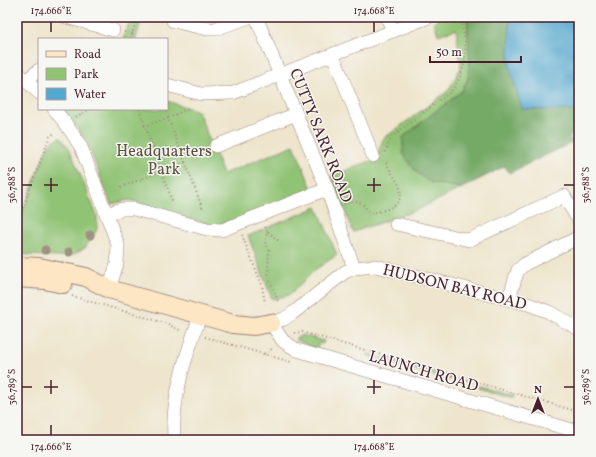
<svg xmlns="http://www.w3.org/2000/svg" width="596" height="457" font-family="Vollkorn,serif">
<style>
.green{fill:#91c374;stroke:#6e7150}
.forest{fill:#74a966;stroke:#5f6448}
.water{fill:#54a7cf;stroke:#4f637d}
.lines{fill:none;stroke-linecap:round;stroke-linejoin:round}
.street-casing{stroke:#9c827c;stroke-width:14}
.secondary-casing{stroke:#9c827c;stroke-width:20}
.path{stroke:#9c827c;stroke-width:2;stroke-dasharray:1 3;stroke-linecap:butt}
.street{stroke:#fff;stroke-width:13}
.secondary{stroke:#fce6c4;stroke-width:18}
.tree{fill:#9f9380}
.ticks{fill:none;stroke:#4a1f2b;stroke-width:1.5}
.labels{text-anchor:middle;stroke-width:3;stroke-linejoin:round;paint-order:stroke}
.street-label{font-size:16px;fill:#4a1f2b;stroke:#f6f6f2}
.park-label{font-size:16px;fill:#5f5041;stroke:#f6f6f2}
.neatline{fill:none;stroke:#4a1f2b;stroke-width:1.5}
.ticks-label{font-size:10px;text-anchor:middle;fill:#4a1f2b}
</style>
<rect width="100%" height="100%" fill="#f6f6f2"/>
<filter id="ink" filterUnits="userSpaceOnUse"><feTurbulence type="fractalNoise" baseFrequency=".025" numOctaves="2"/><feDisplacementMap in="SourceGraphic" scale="8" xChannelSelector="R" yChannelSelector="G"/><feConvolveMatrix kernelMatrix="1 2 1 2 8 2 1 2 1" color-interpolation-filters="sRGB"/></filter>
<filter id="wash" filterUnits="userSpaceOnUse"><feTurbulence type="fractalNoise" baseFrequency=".012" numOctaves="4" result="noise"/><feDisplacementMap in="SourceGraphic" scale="16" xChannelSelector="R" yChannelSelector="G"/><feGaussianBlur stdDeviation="0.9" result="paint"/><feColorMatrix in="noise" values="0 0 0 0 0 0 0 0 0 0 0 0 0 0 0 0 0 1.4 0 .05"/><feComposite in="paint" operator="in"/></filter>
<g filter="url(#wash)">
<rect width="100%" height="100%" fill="#eee5cc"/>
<g class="green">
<polygon points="131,17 142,17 136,39 123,39"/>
<polygon points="440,17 467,17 470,61 468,78 462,91 403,137 431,183 462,188 417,210 353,232 331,176 376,159 383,139 448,91 461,67 456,29 438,35 434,22"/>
<polygon points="167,101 198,111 223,174 294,145 312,189 236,220 213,226 129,200 111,204 87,142 63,109 167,109"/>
<polygon points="60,137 69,148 73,157 97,216 97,229 94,235 85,248 73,255 57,257 17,254 17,227 48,145"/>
<polygon points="317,207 337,255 316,269 289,295 272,299 248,236"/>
<polygon points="302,335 324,341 323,344 319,343 317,350 295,339"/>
<polygon points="368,354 407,365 406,368 368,356"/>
<polygon points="411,366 451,377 450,380 410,369"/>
<polygon points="479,386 512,395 512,398 478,388"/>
</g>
<polygon class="forest" points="467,17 510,17 509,65 574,111 579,106 579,128 569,137 573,142 509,173 505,166 462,188 431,183 417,173 403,154 403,137 462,91 468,78 470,61"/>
<polygon class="water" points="510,17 579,17 579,106 574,111 522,109 509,65"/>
</g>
<g filter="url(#ink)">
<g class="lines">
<g class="street-casing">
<g id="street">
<polyline points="66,17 113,30"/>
<polyline points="256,17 327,189 354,268"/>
<polyline points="387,17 393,31"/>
<polyline points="173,21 207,29 215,29 249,17"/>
<polyline points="333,55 373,156"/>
<polyline points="17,72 39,93"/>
<polyline points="27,80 39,70"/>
<polyline points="167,85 201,94 233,93 429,17"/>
<polyline points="54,109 66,124 81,147 118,245 117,264 109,289"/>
<polyline points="216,146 296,114"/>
<polyline points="106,214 122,209 134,209 207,229 222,230 327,189"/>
<polyline points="396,224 469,240 564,196 579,221"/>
<polyline points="509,298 518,270 525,264 579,237"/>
<polyline points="579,329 549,312 528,304 376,266 354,268 345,272 293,313 284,319 271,323 283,341 297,350 579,432"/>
<path d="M174,440c-3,-43 12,-84 26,-124"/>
</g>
</g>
<g class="secondary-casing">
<g id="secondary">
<polyline points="17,266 39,267 86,277 109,289 233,324 254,326 271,323"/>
<polyline points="17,278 45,280 63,284"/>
</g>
</g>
<g class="path">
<polyline points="124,32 133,33"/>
<polyline points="131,39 137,17"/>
<polyline points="139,109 172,201"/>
<polyline points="76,117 90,109"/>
<polyline points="168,118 188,109"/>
<path d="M385,152l6,-14 60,-47c18,-22 17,-49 8,-74"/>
<polyline points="185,162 203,210"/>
<polyline points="121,187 185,162 168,118 144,126"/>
<path d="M344,204c15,-5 17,-2 26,9 15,-2 37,-7 29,-28 -4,-8 -10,-15 -14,-25"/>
<polyline points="17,223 50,136 55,133"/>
<polyline points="265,227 267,231 265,242 269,250 268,269 269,278 278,301"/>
<polyline points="268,232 279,241"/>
<polyline points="242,235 262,285 265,303"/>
<polyline points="72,296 168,324 181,331"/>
<polyline points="294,333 302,332 579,412"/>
<polyline points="205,337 291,362"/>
<polyline points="264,354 273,348"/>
</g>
<use href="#street" class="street"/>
<use href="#secondary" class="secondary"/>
</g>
<g class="tree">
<circle cx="90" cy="235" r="4.5"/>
<circle cx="45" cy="250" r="4.5"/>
<circle cx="69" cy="252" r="4.5"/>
</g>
</g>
<path class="ticks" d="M51,22v10M374,22v10M51,178v14M374,178v14M22,185h10M44,185h14M367,185h14M564,185h10M51,380v14M374,380v14M22,387h10M44,387h14M367,387h14M564,387h10M51,425v10M374,425v10"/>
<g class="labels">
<g class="street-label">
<text transform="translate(322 135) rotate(68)" y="6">CUTTY SARK ROAD</text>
<text transform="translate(455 286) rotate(14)" y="6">HUDSON BAY ROAD</text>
<text transform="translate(424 370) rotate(16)" y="6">LAUNCH ROAD</text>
</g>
<g class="park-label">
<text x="164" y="156">Headquarters<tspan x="164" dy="18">Park</tspan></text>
</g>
</g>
<rect width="596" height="457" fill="none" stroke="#f6f6f2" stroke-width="44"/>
<rect x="38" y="38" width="130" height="72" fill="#f6f6f2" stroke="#b1a0a2"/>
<rect x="46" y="51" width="20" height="6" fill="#fce6c4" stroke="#b1a0a2"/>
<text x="74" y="58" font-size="12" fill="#4a1f2b">Road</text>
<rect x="46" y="68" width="20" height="12" fill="#91c374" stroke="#b1a0a2"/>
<text x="74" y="78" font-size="12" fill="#4a1f2b">Park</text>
<rect x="46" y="88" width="20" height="12" fill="#54a7cf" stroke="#b1a0a2"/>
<text x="74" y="98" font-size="12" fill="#4a1f2b">Water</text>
<g transform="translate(538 399)" stroke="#f6f6f2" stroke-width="3" paint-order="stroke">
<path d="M0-3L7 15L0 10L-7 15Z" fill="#4a1f2b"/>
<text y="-6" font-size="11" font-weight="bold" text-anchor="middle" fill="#4a1f2b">N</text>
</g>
<path d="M430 56v6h91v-6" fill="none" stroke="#4a1f2b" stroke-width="2"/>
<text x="436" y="56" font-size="12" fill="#4a1f2b" stroke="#f6f6f2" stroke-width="3" paint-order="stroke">50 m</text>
<rect x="22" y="22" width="552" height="413" class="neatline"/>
<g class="ticks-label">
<text x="51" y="14">174.666°E</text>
<text x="374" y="14">174.668°E</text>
<text transform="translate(11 185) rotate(-90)" y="4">36.788°S</text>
<text transform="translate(585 185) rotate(-90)" y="4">36.788°S</text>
<text transform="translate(11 387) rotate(-90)" y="4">36.789°S</text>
<text transform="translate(585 387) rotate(-90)" y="4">36.789°S</text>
<text x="51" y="450">174.666°E</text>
<text x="374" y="450">174.668°E</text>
</g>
</svg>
